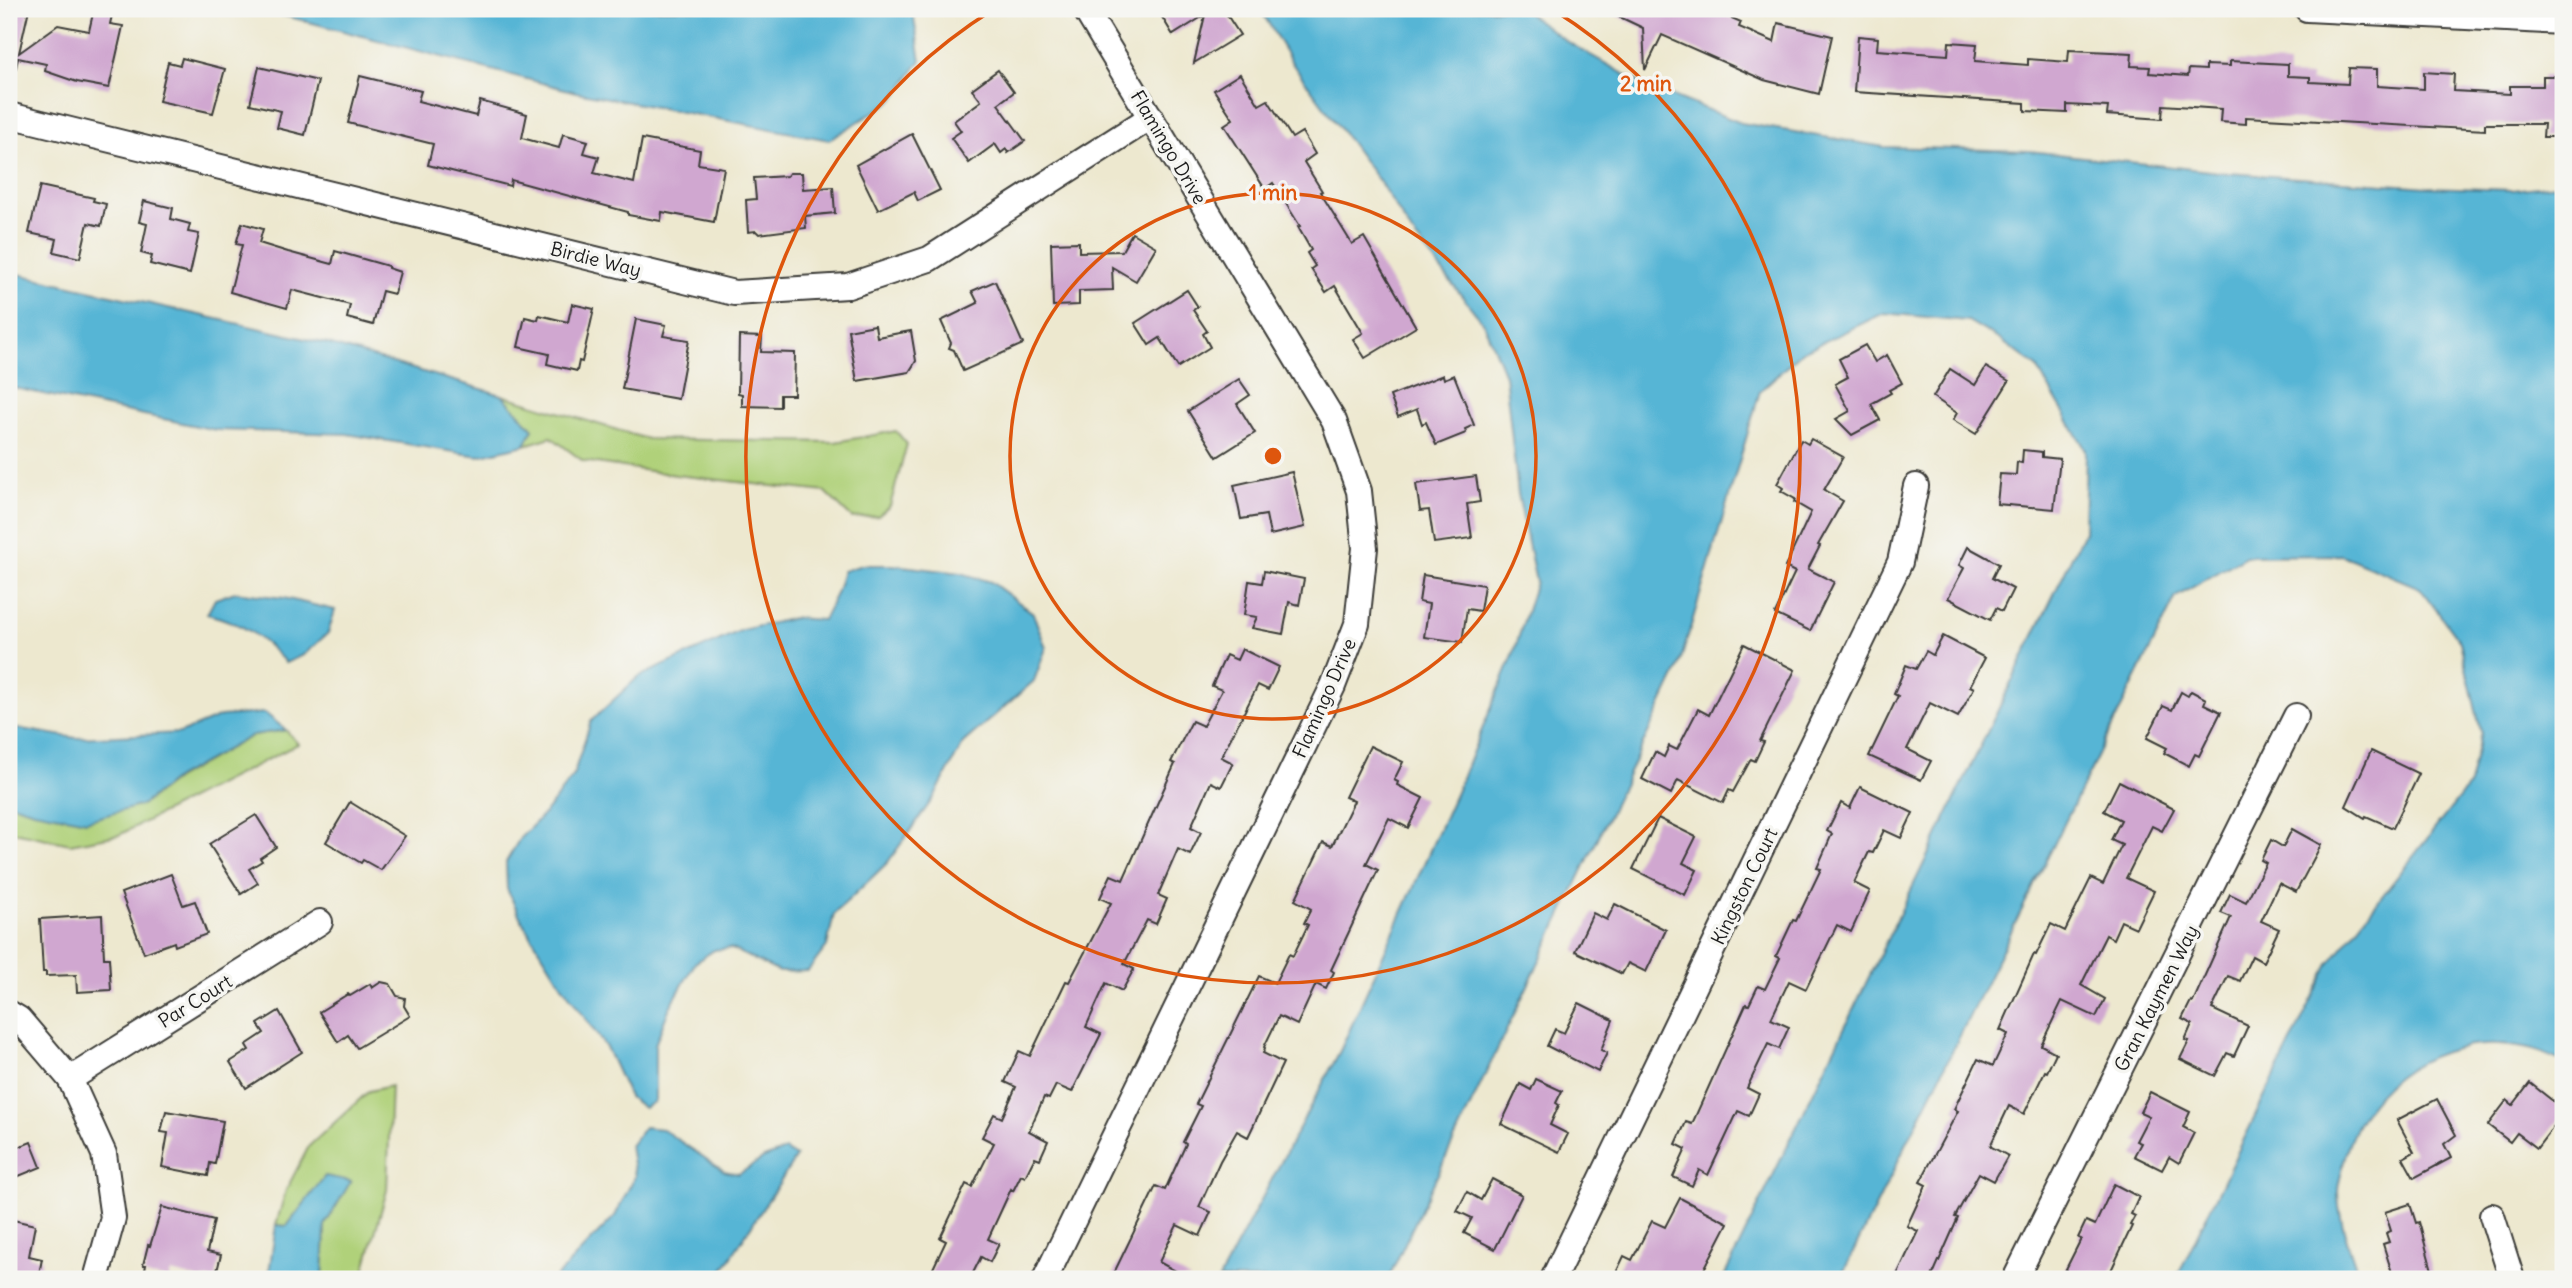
<svg xmlns="http://www.w3.org/2000/svg" width="2572" height="1288" font-family="Delius,sans-serif">
<style>
.green{fill:#b0d17a;stroke:#66764b;stroke-width:2}
.water{fill:#57b5d5;stroke:#3a6878;stroke-width:2}
.building{fill:#d0a7d0}
.lines{fill:none;stroke-linecap:round;stroke-linejoin:round}
.minor-casing{stroke:#3b3b37;stroke-width:28}
.minor{stroke:#fff;stroke-width:24}
.ring{fill:none;stroke:#de560d;stroke-width:3.5}
.labels{text-anchor:middle;stroke-width:7;stroke-linejoin:round;paint-order:stroke}
.street-label{font-size:19px;fill:#1c1c1c;stroke:#f6f6f2}
.centre{fill:#de560d;stroke:#f6f6f2;stroke-width:3.5}
.ring-label{font-size:21px;text-anchor:middle;font-weight:bold;fill:#de560d;stroke:#f6f6f2;stroke-width:7;stroke-linejoin:round;paint-order:stroke}
</style>
<rect width="100%" height="100%" fill="#f6f6f2"/>
<filter id="ink" filterUnits="userSpaceOnUse"><feTurbulence type="fractalNoise" baseFrequency=".0143" numOctaves="2"/><feDisplacementMap in="SourceGraphic" scale="14" xChannelSelector="R" yChannelSelector="G"/><feConvolveMatrix kernelMatrix="1 2 1 2 8 2 1 2 1" color-interpolation-filters="sRGB"/></filter>
<filter id="wash" filterUnits="userSpaceOnUse"><feTurbulence type="fractalNoise" baseFrequency=".00686" numOctaves="4" result="noise"/><feDisplacementMap in="SourceGraphic" scale="28" xChannelSelector="R" yChannelSelector="G"/><feGaussianBlur stdDeviation="1.57" result="paint"/><feColorMatrix in="noise" values="0 0 0 0 0 0 0 0 0 0 0 0 0 0 0 0 0 1.4 0 .05"/><feComposite in="paint" operator="in"/></filter>
<g filter="url(#wash)">
<rect width="100%" height="100%" fill="#ede8cf"/>
<g class="green">
<polygon points="502,395 647,439 835,442 896,431 907,444 890,506 878,516 852,518 825,492 676,475 583,461 551,437 525,445 533,429"/>
<polygon points="286,730 298,744 119,835 70,844 9,831 9,803 34,811 142,805 176,779 253,735"/>
<polygon points="391,1086 387,1190 362,1279 323,1279 325,1225 350,1182 325,1176 287,1226 276,1225 286,1190 309,1146 369,1091"/>
</g>
<g class="water">
<polygon points="259,9 910,9 913,13 921,60 893,100 829,140 576,92"/>
<path d="M1260,9h262l44,32 74,42 101,40 143,24 145,4 199,22 200,14 84,3 51,-6v879c-20,-13 -42,-17 -65,-18 -75,-3 -140,47 -155,120 -1,8 -5,18 -5,26 0,30 13,60 22,88h-184l153,-315 140,-179 12,-53 -21,-90 -40,-54 -78,-33 -96,1 -70,41 -336,682h-117l361,-747 2,-82 -50,-84 -36,-26 -32,-19 -84,-8 -82,39 -42,39 -82,279 -290,609h-169l122,-230 115,-257 57,-137 23,-73 -18,-88 -13,-119 -21,-51 -72,-91 -31,-49 -87,-118z"/>
<polygon points="9,272 328,344 502,395 533,429 525,445 478,456 347,434 216,430 9,387"/>
<polygon points="862,565 893,565 961,573 991,582 1033,613 1046,648 1034,681 964,742 934,797 888,862 834,914 827,946 808,971 779,972 730,948 714,950 695,963 669,1009 655,1045 655,1101 644,1108 629,1097 607,1049 561,984 522,921 507,889 506,862 520,838 544,814 573,776 591,721 638,677 742,630 794,618 823,620 836,594 843,571"/>
<path d="M235,592l49,6 51,12 -7,23 -23,21 -19,9c-27,-28 -41,-39 -79,-49l8,-15z"/>
<polygon points="265,713 286,730 253,735 176,778 142,805 86,821 34,811 9,803 9,727 76,738 180,733 221,716"/>
<polygon points="644,1127 662,1129 724,1171 739,1174 764,1158 785,1150 796,1157 717,1279 554,1279 615,1216 635,1176 630,1146"/>
<polygon points="325,1176 351,1181 325,1225 323,1279 268,1279 276,1225 287,1226"/>
</g>
<g id="blocks">
<g class="building">
<polygon points="9,9 29,9 19,53 58,25 89,31 94,9 113,11 110,24 123,26 109,88 77,82 45,71 46,64 18,58 16,68 9,67"/>
<polygon points="1175,9 1223,9 1240,35 1194,63 1205,15 1173,35 1162,17"/>
<polygon points="1603,9 1722,9 1720,13 1741,22 1739,27 1774,42 1778,23 1832,36 1819,94 1764,80 1662,35 1645,70 1643,28"/>
<polygon points="1858,36 1878,38 1877,50 1948,55 1949,42 1977,44 1975,61 2028,65 2028,59 2068,62 2069,50 2132,53 2131,66 2150,67 2149,73 2188,76 2189,69 2206,70 2206,65 2230,66 2230,61 2288,64 2288,76 2310,77 2310,82 2348,84 2349,68 2377,69 2377,86 2424,89 2424,72 2454,74 2453,91 2510,94 2510,86 2543,86 2543,76 2563,76 2563,137 2543,137 2544,124 2485,124 2485,130 2246,117 2246,124 2220,122 2221,109 2163,105 2162,119 2107,115 2108,107 2067,105 2067,113 2025,111 2025,103 1854,92"/>
<polygon points="182,58 225,69 213,113 159,101 168,62 180,65"/>
<polygon points="259,67 318,81 305,135 277,128 281,111 250,104"/>
<polygon points="998,70 1014,92 998,104 1025,141 1008,153 1006,149 1001,153 995,144 969,163 951,138 961,131 954,121 981,101 972,89"/>
<polygon points="1240,74 1259,105 1268,100 1292,138 1302,132 1315,154 1304,162 1322,191 1320,192 1352,244 1364,237 1416,327 1365,358 1353,339 1363,333 1335,286 1326,292 1311,269 1315,266 1307,253 1311,250 1298,227 1300,226 1273,183 1265,189 1224,125 1233,119 1214,90"/>
<polygon points="360,76 421,91 418,101 476,116 480,101 527,114 522,138 559,148 563,134 588,141 584,153 599,157 594,173 634,183 642,139 700,150 698,164 724,168 714,222 662,212 661,221 628,215 628,212 511,180 510,186 428,165 433,144 348,123"/>
<polygon points="912,134 940,190 918,201 914,192 878,210 856,165"/>
<polygon points="789,173 802,173 803,189 833,187 835,213 805,216 806,228 759,234 756,231 748,232 746,200 756,199 754,178 787,176"/>
<polygon points="40,186 94,198 93,201 106,204 101,226 88,223 80,258 54,252 57,239 29,233"/>
<polygon points="144,201 173,208 171,219 190,224 188,232 199,234 190,274 150,264 152,256 141,253 147,224 139,222"/>
<polygon points="242,223 263,229 259,243 288,252 332,264 335,251 388,266 388,268 400,272 394,294 382,291 373,325 347,318 350,305 292,290 287,308 230,292 242,245 236,244"/>
<polygon points="1132,233 1156,247 1136,281 1112,267 1113,290 1079,291 1079,305 1053,306 1051,243 1079,242 1079,252 1122,251"/>
<polygon points="995,281 1023,344 963,371 954,350 949,348 951,343 941,321 978,303 972,291"/>
<polygon points="1187,290 1198,307 1193,310 1207,331 1203,334 1210,347 1178,367 1160,338 1149,345 1135,323"/>
<polygon points="572,304 594,309 582,362 579,361 577,371 547,364 549,354 518,347 525,317 538,320 539,315 568,322"/>
<polygon points="636,319 666,325 663,336 689,340 678,399 622,389"/>
<polygon points="875,325 877,337 911,331 916,361 909,372 857,381 848,330"/>
<polygon points="739,336 762,337 761,352 795,353 794,395 780,395 780,407 742,406 742,394 738,393"/>
<polygon points="1865,345 1875,362 1887,355 1902,383 1889,390 1891,393 1871,404 1880,420 1852,435 1836,419 1850,411 1835,384 1848,377 1839,359"/>
<polygon points="1986,367 2009,381 1976,434 1953,420 1957,413 1933,397 1950,369 1975,385"/>
<polygon points="1443,375 1444,379 1454,375 1474,425 1465,429 1466,433 1436,445 1426,422 1422,424 1417,409 1398,417 1390,396"/>
<polygon points="1239,379 1250,395 1237,404 1255,433 1217,457 1188,411"/>
<polygon points="1811,439 1843,457 1824,490 1843,501 1818,545 1820,546 1808,569 1834,582 1810,631 1775,614 1795,572 1785,567 1811,512 1794,502 1795,499 1781,491 1783,488 1777,484 1801,440 1808,444"/>
<polygon points="2023,450 2042,452 2042,457 2060,459 2054,509 1997,504 2000,474 2016,475 2017,462 2022,463"/>
<polygon points="1292,472 1305,527 1270,535 1266,515 1241,519 1234,485"/>
<polygon points="1476,476 1480,502 1467,504 1472,538 1434,543 1429,510 1420,511 1416,484"/>
<polygon points="1968,547 1999,564 1992,578 2013,589 2002,611 1996,608 1990,620 1948,598 1964,568 1959,565"/>
<polygon points="1264,571 1304,579 1299,605 1289,602 1283,634 1252,628 1257,617 1244,615 1249,581 1262,583"/>
<polygon points="1423,575 1484,585 1480,611 1467,609 1462,642 1424,637 1429,604 1419,602"/>
<polygon points="1943,636 1985,658 1970,686 1974,688 1958,717 1930,703 1907,749 1931,761 1921,780 1869,756 1898,696 1894,694 1906,665 1916,669 1926,651 1933,655"/>
<polygon points="1744,644 1795,670 1760,741 1764,742 1755,761 1751,759 1733,792 1729,790 1723,803 1678,780 1671,794 1642,779 1655,752 1664,757 1669,746 1677,750 1698,709 1709,715"/>
<polygon points="1242,649 1279,667 1268,690 1258,685 1221,757 1233,763 1221,787 1211,782 1191,827 1201,832 1190,855 1178,849 1158,895 1167,899 1156,924 1147,920 1124,964 1134,969 1122,991 1106,983 1086,1027 1101,1034 1072,1092 1056,1085 1049,1099 1044,1097 1029,1131 1048,1141 1040,1159 1035,1157 1025,1177 1021,1175 1013,1191 1011,1189 988,1239 999,1244 990,1262 981,1257 970,1279 928,1279 946,1241 940,1238 966,1184 972,1187 994,1143 982,1137 994,1114 1002,1118 1016,1087 1005,1082 1019,1051 1030,1056 1066,981 1069,982 1111,903 1100,898 1111,875 1123,880 1175,764 1171,762 1192,721 1203,726 1222,690 1212,686 1226,655 1237,660"/>
<polygon points="2191,691 2206,699 2204,704 2221,712 2199,756 2195,754 2189,766 2164,753 2167,748 2147,738 2163,706 2172,710 2181,692 2188,696"/>
<polygon points="1370,746 1403,762 1394,780 1398,782 1397,785 1423,798 1408,828 1389,818 1366,864 1378,870 1331,970 1334,972 1326,989 1316,984 1297,1025 1279,1016 1264,1047 1265,1048 1263,1053 1283,1063 1248,1137 1237,1131 1220,1161 1199,1207 1211,1212 1200,1236 1177,1225 1159,1262 1190,1279 1111,1279 1156,1186 1165,1190 1186,1144 1183,1142 1201,1106 1196,1104 1259,976 1275,983 1289,954 1293,956 1308,925 1304,923 1311,909 1295,900 1323,842 1332,846 1354,801 1345,797"/>
<polygon points="2371,751 2419,774 2393,828 2366,816 2365,818 2346,806"/>
<polygon points="2119,781 2174,809 2162,831 2152,826 2126,878 2154,891 2136,928 2121,921 2113,939 2106,935 2081,985 2105,999 2096,1017 2062,1001 2041,1045 2056,1053 2047,1072 2045,1071 2024,1114 2009,1106 1990,1146 2008,1156 1994,1181 1979,1173 1955,1217 1958,1218 1931,1279 1895,1279 1918,1231 1907,1226 1926,1185 1920,1182 1958,1111 1954,1109 1978,1059 1993,1066 2008,1034 2000,1030 2034,954 2036,955 2051,924 2065,931 2091,878 2103,884 2122,845 2111,840 2121,820 2104,811"/>
<polygon points="1860,787 1913,813 1901,838 1884,830 1873,853 1869,852 1854,883 1870,891 1851,932 1837,925 1806,989 1789,981 1771,1019 1789,1027 1779,1049 1768,1044 1747,1088 1759,1094 1749,1116 1738,1111 1708,1175 1699,1170 1692,1186 1673,1177 1686,1149 1676,1144 1686,1122 1692,1124 1746,1004 1749,1005 1758,986 1765,989 1780,958 1776,956 1793,920 1796,921 1821,869 1817,868 1832,834 1827,831 1841,803 1850,808"/>
<polygon points="350,802 405,836 381,870 363,860 361,863 326,842"/>
<polygon points="256,815 276,847 260,858 262,861 249,869 258,883 241,894 209,844"/>
<polygon points="1658,818 1696,837 1683,863 1697,870 1685,895 1633,869"/>
<polygon points="2292,829 2321,845 2296,892 2279,883 2261,921 2279,929 2263,962 2252,956 2240,981 2228,976 2212,1009 2248,1026 2234,1056 2227,1053 2215,1076 2180,1059 2189,1041 2185,1040 2192,1024 2182,1019 2191,1001 2193,1002 2231,917 2221,913 2230,894 2246,902 2266,863 2261,860 2271,840 2283,847"/>
<polygon points="171,874 183,905 195,901 207,934 175,946 174,942 144,953 121,893"/>
<polygon points="1615,904 1666,930 1646,972 1628,963 1622,974 1575,951 1593,913 1607,920"/>
<polygon points="102,915 104,958 109,958 111,990 77,992 76,975 46,976 46,972 43,972 40,919"/>
<polygon points="381,982 390,984 397,996 405,998 404,1006 410,1016 357,1048 348,1035 338,1042 319,1012 348,994 350,996 370,984 372,988"/>
<polygon points="1579,1003 1613,1020 1601,1050 1607,1053 1598,1072 1547,1046 1555,1029 1564,1033"/>
<polygon points="279,1011 302,1052 246,1088 230,1062 249,1050 246,1045 264,1033 258,1024"/>
<polygon points="1536,1079 1562,1091 1556,1103 1559,1105 1550,1125 1568,1134 1559,1152 1501,1124 1520,1084 1531,1090"/>
<polygon points="2530,1083 2563,1109 2563,1114 2537,1148 2517,1133 2510,1142 2488,1125 2507,1100 2513,1105"/>
<polygon points="2150,1092 2190,1112 2183,1127 2194,1133 2179,1163 2169,1157 2162,1170 2134,1156 2141,1143 2136,1141 2149,1116 2140,1112"/>
<polygon points="2437,1099 2456,1135 2444,1144 2451,1158 2414,1178 2403,1158 2414,1152 2397,1120"/>
<polygon points="166,1111 223,1121 215,1164 210,1163 208,1176 162,1167 168,1133 161,1132"/>
<polygon points="31,1142 41,1167 9,1180 9,1151"/>
<polygon points="1492,1179 1522,1195 1495,1249 1464,1233 1472,1218 1457,1211 1467,1192 1481,1200"/>
<polygon points="2114,1184 2139,1197 2131,1214 2135,1216 2130,1225 2132,1226 2107,1279 2061,1279 2081,1239 2078,1238 2086,1221 2095,1225"/>
<polygon points="1680,1198 1728,1223 1699,1279 1613,1279 1624,1256 1632,1260 1652,1221 1665,1227"/>
<polygon points="2410,1204 2416,1223 2419,1222 2433,1274 2416,1279 2394,1279 2383,1244 2389,1242 2386,1233 2391,1231 2385,1212"/>
<polygon points="162,1207 214,1220 207,1252 221,1255 215,1279 200,1279 171,1272 169,1279 144,1275 146,1265 143,1265 148,1245 150,1246"/>
<polygon points="9,1219 35,1225 29,1256 42,1259 38,1279 9,1279"/>
</g>
</g>
</g>
<g filter="url(#ink)">
<use href="#blocks" fill-opacity="0" stroke="#3b3b37" stroke-width="2"/>
<g class="lines">
<g class="minor-casing">
<g id="minor">
<polyline points="2307,9 2563,22"/>
<polyline points="9,115 734,293 848,286 929,259 1151,117"/>
<polyline points="9,1013 19,1019 70,1079 104,1154 113,1218 96,1279"/>
<polyline points="70,1079 320,922"/>
<polyline points="2492,1216 2512,1279"/>
<polyline points="1045,1279 1333,686 1357,624 1365,548 1359,491 1334,421 1085,9"/>
<polyline points="1553,1279 1900,562 1916,486"/>
<polyline points="2015,1279 2296,716"/>
</g>
</g>
<use href="#minor" class="minor"/>
</g>
</g>
<g class="ring">
<circle cx="1273" cy="456" r="263"/>
<path d="M1552 9A527 527 0 1 1 994 9"/>
</g>
<g class="labels">
<g class="street-label">
<text transform="translate(1169 147) rotate(59)" y="7">Flamingo Drive</text>
<text transform="translate(596 259) rotate(14)" y="7">Birdie Way</text>
<text transform="translate(1324 698) rotate(-66)" y="7">Flamingo Drive</text>
<text transform="translate(1744 886) rotate(-64)" y="7">Kingston Court</text>
<text transform="translate(2156 998) rotate(-63)" y="7">Gran Kaymen Way</text>
<text transform="translate(195 1001) rotate(-32)" y="7">Par Court</text>
</g>
</g>
<circle cx="1273" cy="456" r="10" class="centre"/>
<g class="ring-label">
<text x="1646" y="91">2 min</text>
<text x="1273" y="200">1 min</text>
</g>
<rect width="2572" height="1288" fill="none" stroke="#f6f6f2" stroke-width="35"/>
</svg>
